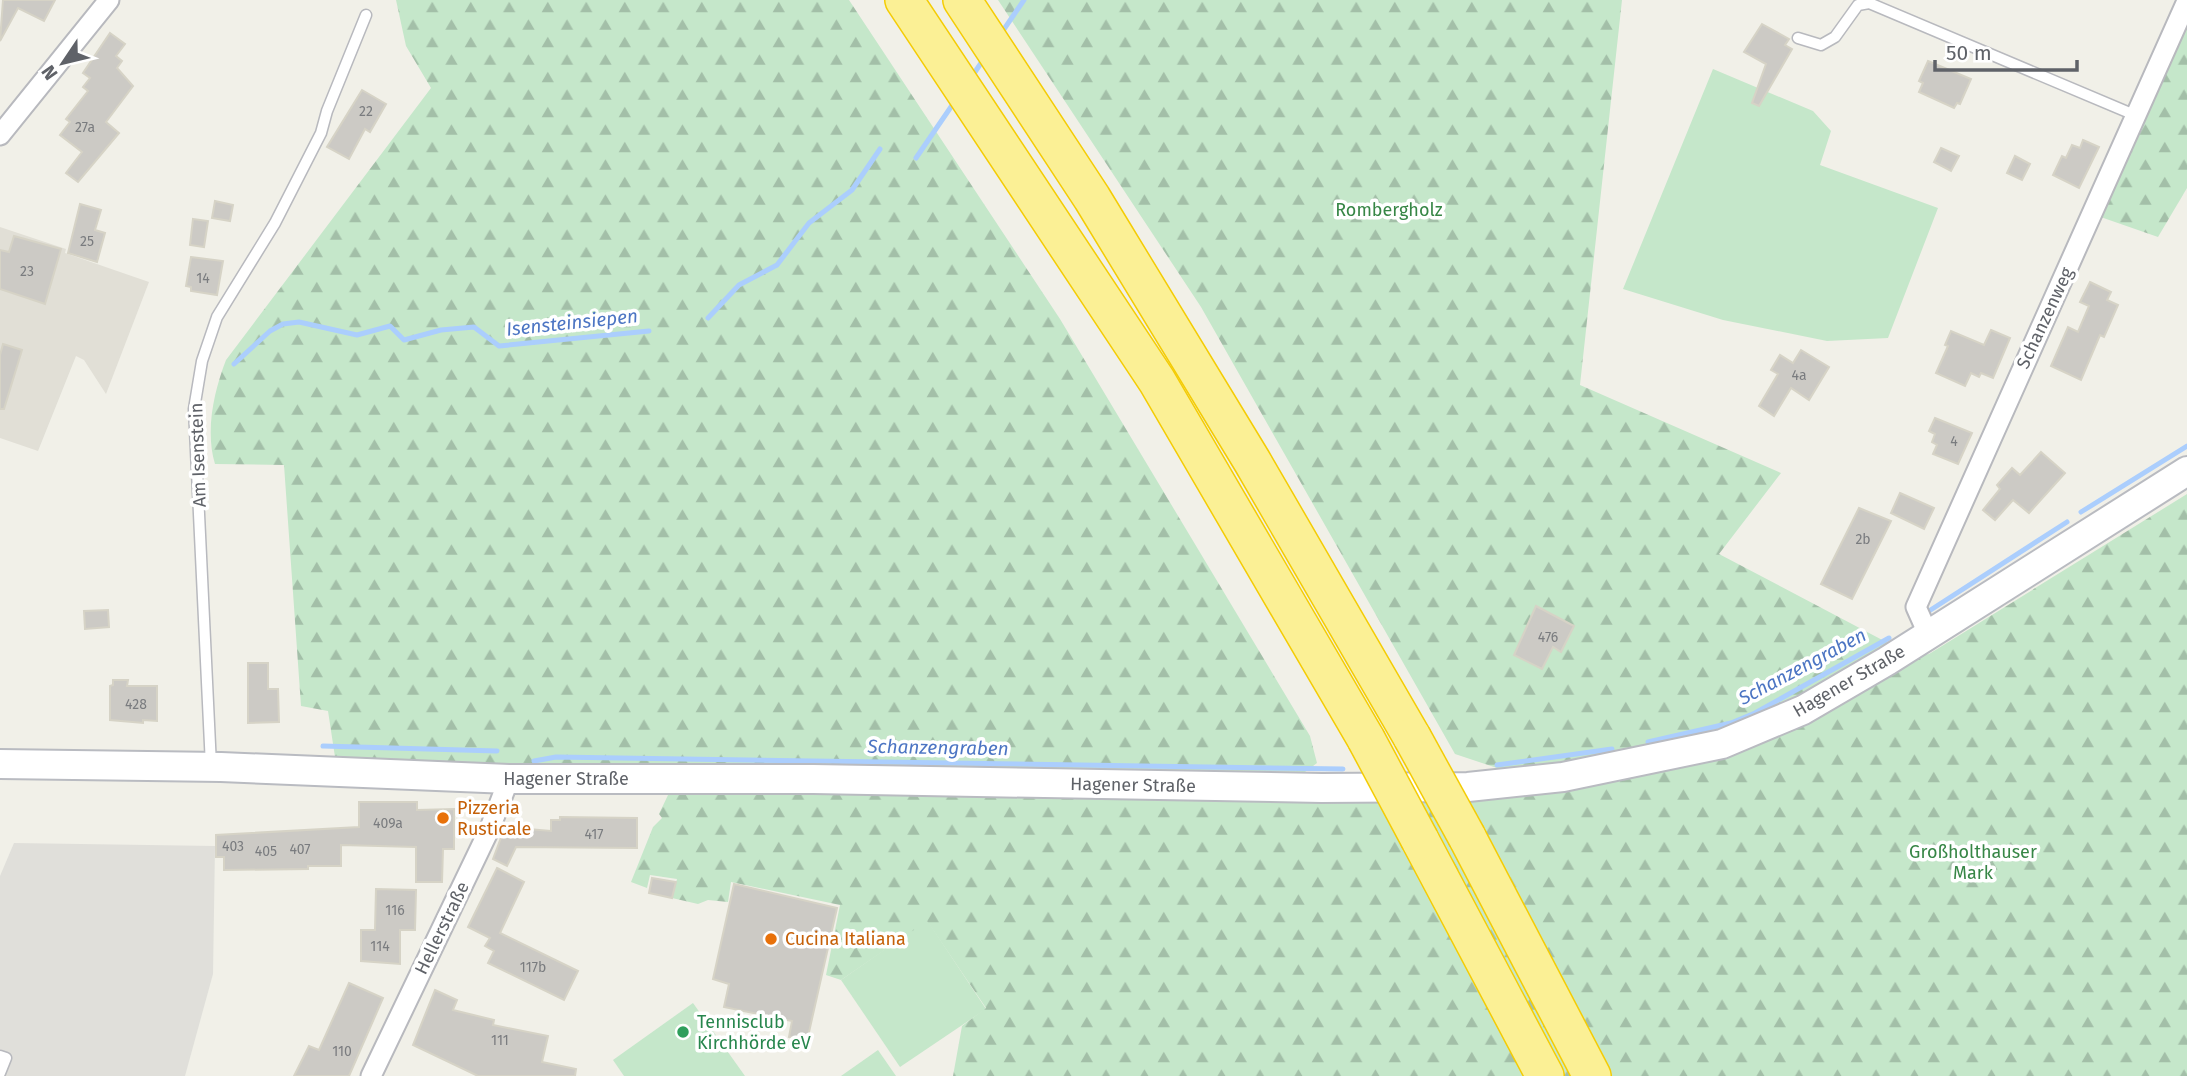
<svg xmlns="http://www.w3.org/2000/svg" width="2187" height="1076" font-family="'Fira Sans',sans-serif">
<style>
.industrial{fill:#e0dfda}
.education{fill:#e1dfd6}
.green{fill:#c5e7ca}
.forest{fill:url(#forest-firs)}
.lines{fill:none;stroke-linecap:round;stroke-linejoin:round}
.stream{stroke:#abcefd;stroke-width:5}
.building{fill:#cccac5;stroke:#d6d3c6;stroke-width:2}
.service-casing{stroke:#b8b9be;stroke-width:13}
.minor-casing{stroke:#b8b9be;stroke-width:23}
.secondary-casing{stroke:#b9bbc1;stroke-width:32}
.motorway-casing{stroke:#f4cc05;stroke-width:40}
.service{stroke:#fff;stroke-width:10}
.minor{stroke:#fff;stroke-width:19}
.secondary{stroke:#fff;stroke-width:28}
.motorway{stroke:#fbf095;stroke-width:37}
.motorway-bridge-casing{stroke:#f4cc05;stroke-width:40;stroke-linecap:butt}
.motorway-bridge{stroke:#fbf095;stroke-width:37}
.food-dot{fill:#e8710a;stroke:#fff;stroke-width:2.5}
.leisure-dot{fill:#2e9e5b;stroke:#fff;stroke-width:2.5}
.labels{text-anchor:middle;stroke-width:7;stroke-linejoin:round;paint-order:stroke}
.number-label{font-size:14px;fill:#7a7c7f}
.park-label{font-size:18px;fill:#378646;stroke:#fff}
.street-label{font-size:18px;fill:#5f6268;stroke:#fff}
.food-label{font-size:18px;fill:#c56008;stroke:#fff;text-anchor:start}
.leisure-label{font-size:18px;fill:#27864d;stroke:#fff;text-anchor:start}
.water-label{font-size:19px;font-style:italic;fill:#4c75c3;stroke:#fff}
</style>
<defs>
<pattern id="forest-firs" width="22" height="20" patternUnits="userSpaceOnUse" patternTransform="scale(1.75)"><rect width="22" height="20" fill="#c5e7ca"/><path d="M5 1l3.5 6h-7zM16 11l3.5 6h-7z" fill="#a3bfa8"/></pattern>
</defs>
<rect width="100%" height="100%" fill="#f1f0e8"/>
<polygon class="industrial" points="14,843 215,846 213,974 185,1076 0,1076 0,876"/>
<polygon class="education" points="0,227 66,249 65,253 149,282 106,394 84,360 76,356 38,451 0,438"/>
<g class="green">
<polygon points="1713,69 1813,111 1831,131 1820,165 1938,208 1888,338 1827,341 1723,320 1623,289"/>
<polygon points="927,920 986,1009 900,1067 841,980"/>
<polygon points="693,1003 745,1076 624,1076 613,1060"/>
<polygon points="878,1050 896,1076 841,1076"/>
</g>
<g class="forest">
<path d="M396,0h453l211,319 250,417 7,27 -12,9 -462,-6 -293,3 -215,-12 -7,-46 -27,-5 -17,-241 -69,-1c-10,-33 -1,-73 11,-104l205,-272 -25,-42z"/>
<polygon points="998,0 1622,0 1580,385 1781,473 1719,554 1888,643 1811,693 1738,723 1615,755 1549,766 1503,770 1455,754 1201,307"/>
<polygon points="2187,1 2187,188 2158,237 2092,214"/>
<polygon points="2187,494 2187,1076 953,1076 962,1026 986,1008 927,921 841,980 826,975 840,905 731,882 728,902 708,900 698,904 672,898 677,879 650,875 647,888 631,882 653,827 662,818 659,814 668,795 813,779 1468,787 1722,744 1887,661 1929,654"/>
</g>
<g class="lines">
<g class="stream">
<polyline points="1000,35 1024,0"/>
<polyline points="971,78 985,57"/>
<polyline points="916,158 955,101"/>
<polyline points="708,318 739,285 777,265 809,223 852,190 880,149"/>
<polyline points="234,364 270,331 283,324 299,322 357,335 390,326 404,340 441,330 474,327 499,346 649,331"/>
<polyline points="2081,512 2187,446"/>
<polyline points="1929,611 2067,522"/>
<polyline points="1648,742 1731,723 1755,713 1889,638"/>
<polyline points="323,746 497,751"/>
<polyline points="534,761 556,757 1343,769"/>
<polyline points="1497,765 1612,749"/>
</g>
</g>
<g class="building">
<polygon points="3,0 55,0 44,21 18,8 0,41"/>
<polygon points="1762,24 1789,39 1785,45 1792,49 1759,106 1752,103 1766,64 1744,52"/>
<polygon points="110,33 125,44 116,56 122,61 117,68 133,86 106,122 119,133 78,182 66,173 82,152 60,135 70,122 66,119 88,91 83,87 90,78 83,73"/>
<polygon points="1928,61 1971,79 1960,104 1957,103 1954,108 1919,92 1923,83 1919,81"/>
<polygon points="362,90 386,104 370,132 365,129 349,159 327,147"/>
<polygon points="2083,140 2099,147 2079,188 2053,175 2062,156 2066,158 2072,145 2080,148"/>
<polygon points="1941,148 1959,156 1951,171 1934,162"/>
<polygon points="2015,156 2030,164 2022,180 2007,173"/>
<polygon points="215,201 233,205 230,221 212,218"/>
<polygon points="80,204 101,210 95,230 105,233 97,262 68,253"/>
<polygon points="193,219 208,221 204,247 190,245"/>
<polygon points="14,236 61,249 45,304 0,289 0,250 9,252"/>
<polygon points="191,257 223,261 217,295 191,291 191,287 186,286"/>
<polygon points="2090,282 2111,292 2107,300 2118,305 2104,337 2100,335 2081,380 2051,366 2068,327 2078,332 2089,306 2080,302"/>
<polygon points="1991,330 2010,338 1993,378 1981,373 1979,377 1971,373 1965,386 1936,373 1948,346 1945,345 1951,331 1984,345"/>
<polygon points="3,344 22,350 4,409 0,409 0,355"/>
<polygon points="1801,350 1829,367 1809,400 1791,388 1774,416 1759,406 1778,374 1771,370 1780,355 1793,363"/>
<polygon points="1935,418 1972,433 1958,464 1933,454 1937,445 1932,442 1935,434 1929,431"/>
<polygon points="2041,452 2065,473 2029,513 2013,500 1995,520 1983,510 2000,489 1997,485 2012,468 2020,475"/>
<polygon points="1900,493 1934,508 1924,529 1891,513"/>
<polygon points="1859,508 1891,521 1852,599 1821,584"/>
<polygon points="1536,606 1574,626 1561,652 1553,647 1542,669 1514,655"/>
<polygon points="108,610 109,627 85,629 84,611"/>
<polygon points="248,663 268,663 268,689 278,689 279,722 248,723"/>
<polygon points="113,680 128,680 127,686 157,686 157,721 143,720 143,723 110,720 110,686 113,685"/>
<polygon points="359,802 417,802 417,810 454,809 454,849 443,849 442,882 416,882 416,847 341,845 341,866 308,866 308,869 224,870 224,857 216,857 216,835 359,827"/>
<polygon points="560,817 637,818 637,848 516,847 507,866 493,859 505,827 551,831 551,820 560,820"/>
<polygon points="497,868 524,882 500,933 578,971 564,1000 488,963 494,951 485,946 490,938 468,927"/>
<polygon points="652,878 676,882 672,898 649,893"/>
<polygon points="734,884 837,908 807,1041 789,1037 792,1021 724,1007 729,984 713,979"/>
<polygon points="376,889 416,890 415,930 400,930 400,964 361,961 361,930 375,930"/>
<polygon points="349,983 383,998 349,1076 294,1076 309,1046 319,1050"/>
<polygon points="435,990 457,1000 453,1010 494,1020 493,1025 548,1036 542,1062 576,1069 575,1076 478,1076 413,1045"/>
</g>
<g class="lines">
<g class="service-casing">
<g id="service">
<polyline points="1798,38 1821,45 1835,37 1858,5 1869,3 2137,116"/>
<polyline points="211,766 194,409 202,361 217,317 275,223 321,133 327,111 366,15"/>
<polyline points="0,1056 6,1058 0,1073"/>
</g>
</g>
<g class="minor-casing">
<g id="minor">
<polyline points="0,135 109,0"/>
<polyline points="1928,634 1916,607 2187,1"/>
<polyline points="371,1076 490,828 509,779"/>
</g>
</g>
<g class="secondary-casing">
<polyline id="secondary" points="0,764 221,767 509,779 813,779 1322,788 1468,787 1563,777 1722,744 1803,710 1887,661 2187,471"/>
</g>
<g class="motorway-casing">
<g id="motorway">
<polyline points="904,0 1157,381 1366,739"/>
<polyline points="962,0 1092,198 1252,461 1412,737"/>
<polyline points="1467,837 1592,1076"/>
<polyline points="1420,840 1545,1076"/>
</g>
</g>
<use href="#service" class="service"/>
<use href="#minor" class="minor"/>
<use href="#secondary" class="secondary"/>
<use href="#motorway" class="motorway"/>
<g class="motorway-bridge-casing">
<g id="motorway-bridge">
<polyline points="1412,737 1467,837"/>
<polyline points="1366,739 1420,840"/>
</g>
</g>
<use href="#motorway-bridge" class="motorway-bridge"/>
</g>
<g class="food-dot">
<circle cx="443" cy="818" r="7"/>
<circle cx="771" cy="939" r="7"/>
</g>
<circle class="leisure-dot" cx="683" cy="1032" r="7"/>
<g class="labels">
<g class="number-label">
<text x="366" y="116">22</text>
<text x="85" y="132">27a</text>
<text x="87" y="246">25</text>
<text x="27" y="276">23</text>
<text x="203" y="283">14</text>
<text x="1799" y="380">4a</text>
<text x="1954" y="446">4</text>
<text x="1863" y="544">2b</text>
<text x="1548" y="642">476</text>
<text x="136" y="709">428</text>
<text x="388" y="828">409a</text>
<text x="594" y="839">417</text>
<text x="233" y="851">403</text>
<text x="300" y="854">407</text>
<text x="266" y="856">405</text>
<text x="395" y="915">116</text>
<text x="380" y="951">114</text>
<text x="533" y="972">117b</text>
<text x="500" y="1045">111</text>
<text x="342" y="1056">110</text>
</g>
<g class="park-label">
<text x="1389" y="216">Rombergholz</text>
<text x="1973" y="858">Großholthauser<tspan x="1973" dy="21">Mark</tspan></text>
</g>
<g class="street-label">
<text transform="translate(2045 318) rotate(-65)" y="6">Schanzenweg</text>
<text transform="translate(198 455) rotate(-92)" y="6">Am Isenstein</text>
<text transform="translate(1849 681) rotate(-30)" y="6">Hagener Straße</text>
<text x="566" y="785">Hagener Straße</text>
<text transform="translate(1133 785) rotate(1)" y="6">Hagener Straße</text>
<text transform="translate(442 928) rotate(-64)" y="6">Hellerstraße</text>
</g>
<g class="food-label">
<text x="457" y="814">Pizzeria<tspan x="457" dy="21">Rusticale</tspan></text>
<text x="785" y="945">Cucina Italiana</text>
</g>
<g class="leisure-label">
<text x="697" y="1028">Tennisclub<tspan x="697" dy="21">Kirchhörde eV</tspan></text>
</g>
<g class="water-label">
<text transform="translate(572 322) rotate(-6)" y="7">Isensteinsiepen</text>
<text transform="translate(1802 666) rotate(-28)" y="7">Schanzengraben</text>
<text transform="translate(938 747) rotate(1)" y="7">Schanzengraben</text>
</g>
</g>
<g transform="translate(63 63) rotate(235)" stroke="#ffffff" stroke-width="5" paint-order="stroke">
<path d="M0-5L12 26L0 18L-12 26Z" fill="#5f6268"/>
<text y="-10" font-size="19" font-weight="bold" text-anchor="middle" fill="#5f6268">N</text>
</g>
<path d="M1935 60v10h142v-10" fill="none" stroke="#5f6268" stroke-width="3.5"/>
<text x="1946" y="60" font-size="21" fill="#5f6268" stroke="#ffffff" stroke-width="5" paint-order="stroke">50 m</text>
</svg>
